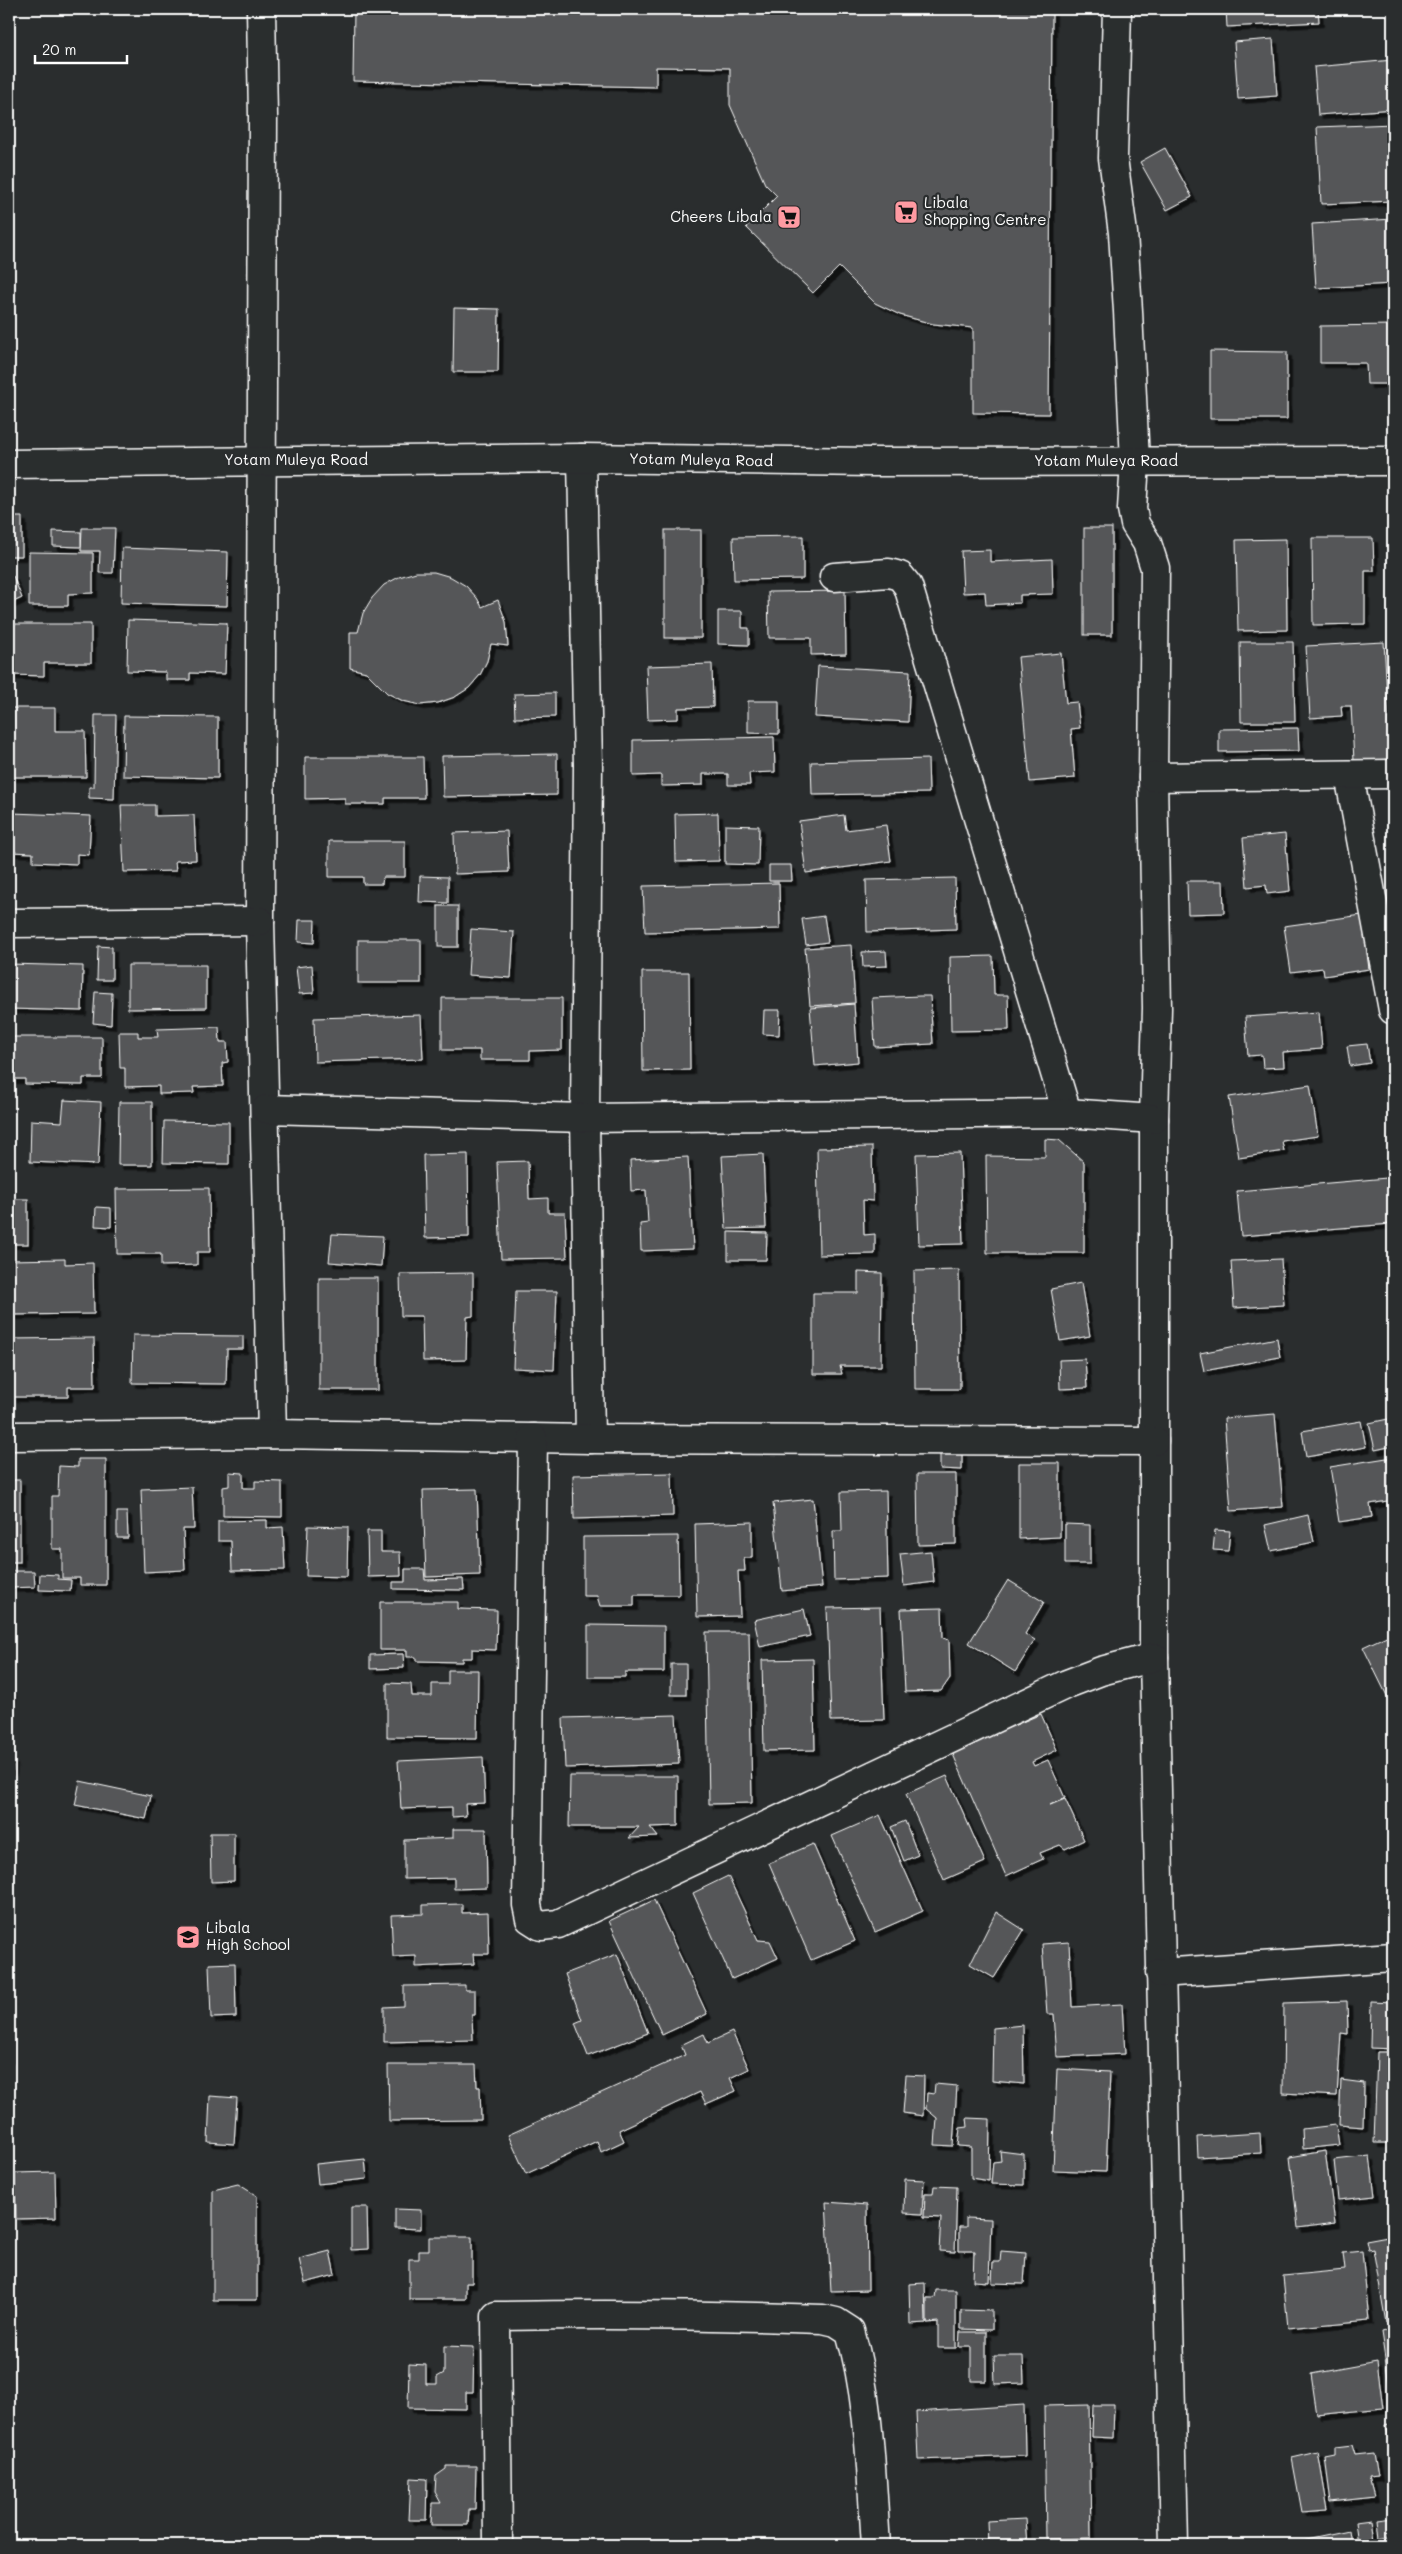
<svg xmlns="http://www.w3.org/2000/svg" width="1402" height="2554" font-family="Mali,sans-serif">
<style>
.building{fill:#555758;stroke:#fff;filter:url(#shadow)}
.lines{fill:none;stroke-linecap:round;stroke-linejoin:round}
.minor-casing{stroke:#fff;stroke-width:31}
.tertiary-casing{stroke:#fff;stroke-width:31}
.minor{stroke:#2a2d2e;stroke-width:28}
.tertiary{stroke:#2a2d2e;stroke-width:28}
.labels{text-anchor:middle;stroke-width:4.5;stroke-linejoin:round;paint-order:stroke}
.poi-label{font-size:15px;fill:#fff;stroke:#2a2d2e;text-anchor:start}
.street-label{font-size:15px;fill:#fff;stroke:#2a2d2e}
</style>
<defs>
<filter id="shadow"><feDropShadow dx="4.5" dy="4.5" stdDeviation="0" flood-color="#0009"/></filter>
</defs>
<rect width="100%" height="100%" fill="#2a2d2e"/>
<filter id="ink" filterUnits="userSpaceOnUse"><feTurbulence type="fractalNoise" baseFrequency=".02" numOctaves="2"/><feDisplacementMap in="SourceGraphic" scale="10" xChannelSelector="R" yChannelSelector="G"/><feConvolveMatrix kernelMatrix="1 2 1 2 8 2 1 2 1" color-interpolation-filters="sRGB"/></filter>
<g filter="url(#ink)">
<g class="building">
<polygon points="354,9 1052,9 1049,414 973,413 973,328 933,324 900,315 875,303 839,267 813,293 746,227 777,196 765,184 730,105 730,68 656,67 656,87 353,81"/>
<polygon points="1226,9 1318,9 1319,22 1227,27"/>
<polygon points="1273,39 1277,96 1238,99 1234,42"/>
<polygon points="1393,60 1393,109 1318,115 1314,67"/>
<polygon points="1393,124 1393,201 1321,204 1317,127"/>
<polygon points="1165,148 1192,197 1167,210 1140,162"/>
<polygon points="1393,219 1393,284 1316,288 1312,224"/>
<polygon points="454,308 499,309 498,372 453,372"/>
<polygon points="1393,325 1393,384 1367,384 1366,363 1320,363 1320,326"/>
<polygon points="1210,351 1287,352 1287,419 1210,419"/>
<polygon points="9,517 22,517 22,556 10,556 9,562"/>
<polygon points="82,528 115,528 113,573 99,573 100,551 81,551"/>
<rect x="1084" y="528" width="28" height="107"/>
<rect x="665" y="530" width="36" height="108"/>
<polygon points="53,531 81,532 81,547 53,546"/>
<polygon points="803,536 803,579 734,580 733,537"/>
<polygon points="1312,538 1373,538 1374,571 1365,571 1365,624 1313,625"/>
<polygon points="1286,539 1287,630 1238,631 1236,540"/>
<polygon points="122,548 228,552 227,606 121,603"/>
<polygon points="990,550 990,562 1052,559 1053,594 1020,595 1020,603 986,605 985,592 963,593 961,551"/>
<polygon points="29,552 93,553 93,593 68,594 68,606 29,606"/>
<polygon points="416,572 434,572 451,577 466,586 477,598 482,607 498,600 506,622 508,646 491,644 487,661 480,675 469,688 455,697 438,703 420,705 403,701 387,693 366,672 350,668 350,632 358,632 363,613 372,598 384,585 399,577"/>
<polygon points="13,576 22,598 9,604 9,578"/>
<polygon points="845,591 846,654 811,655 811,638 769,638 768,592"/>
<polygon points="718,611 742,611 742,628 749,628 749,645 718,644"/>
<polygon points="128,620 227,623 225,674 190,673 190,680 166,680 166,672 127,671"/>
<polygon points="11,624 91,624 91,663 44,663 44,676 11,675"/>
<polygon points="1240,642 1293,642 1295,722 1241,722"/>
<polygon points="1384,642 1391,759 1354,761 1351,706 1341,706 1342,716 1310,718 1306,646"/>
<polygon points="1061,653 1066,703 1077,702 1080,728 1071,729 1075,778 1030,782 1018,657"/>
<polygon points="712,664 713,707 678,708 678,719 648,720 646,666"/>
<polygon points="818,666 910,671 908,722 815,717"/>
<polygon points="555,693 555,717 515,718 514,694"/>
<polygon points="748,701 779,701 779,734 748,733"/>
<polygon points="9,708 55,708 55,731 85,731 86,777 9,777"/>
<polygon points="95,715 116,715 114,799 89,798 89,787 94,787"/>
<polygon points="124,716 218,717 218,778 123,776"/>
<polygon points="1298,728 1299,751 1219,752 1219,729"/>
<polygon points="774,737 775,772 749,773 750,785 728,785 728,774 703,774 703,785 661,786 661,775 633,776 633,740"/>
<polygon points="557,754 557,795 443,797 442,756"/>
<polygon points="305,757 423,757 424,798 385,798 385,804 345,804 345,798 305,799"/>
<polygon points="928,759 929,793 812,795 811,762"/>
<polygon points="121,805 155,805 155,816 194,815 196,860 175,861 176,871 124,872"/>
<polygon points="12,813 91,816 89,855 77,854 77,864 33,862 33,853 11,852"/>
<polygon points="718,813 719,861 676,862 675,814"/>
<polygon points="844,815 846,830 886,825 891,861 806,873 799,821"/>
<polygon points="725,825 759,826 758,865 725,864"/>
<polygon points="507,831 509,872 455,874 454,833"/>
<polygon points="1285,834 1290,891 1267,894 1266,885 1247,887 1243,838"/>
<polygon points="329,841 405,841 405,877 383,877 382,884 363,884 363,877 329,877"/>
<polygon points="769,865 791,865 792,881 769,881"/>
<polygon points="420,876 448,877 448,903 419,902"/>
<polygon points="955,878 956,929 867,932 866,880"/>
<polygon points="1187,881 1223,881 1224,913 1188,914"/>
<polygon points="779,883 780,929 645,932 643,886"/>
<rect x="438" y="906" width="20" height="41"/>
<polygon points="1362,915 1369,969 1324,976 1323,968 1291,972 1284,926"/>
<polygon points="824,916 828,942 806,945 802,919"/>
<polygon points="299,920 315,920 314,943 298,942"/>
<polygon points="471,929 514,932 511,978 468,975"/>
<rect x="358" y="940" width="63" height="43"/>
<polygon points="851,945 855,1003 810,1006 805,948"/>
<polygon points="98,946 112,947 112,980 97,980"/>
<polygon points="886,951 887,966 863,967 862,952"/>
<polygon points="993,956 994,995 1008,995 1009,1030 951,1031 950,957"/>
<polygon points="9,964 83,966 82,1011 9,1009"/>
<polygon points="128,965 206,965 206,1008 128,1009"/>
<polygon points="312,965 314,993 299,994 296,967"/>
<polygon points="642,972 689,972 690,1070 643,1071"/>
<polygon points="95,992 112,993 111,1025 93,1023"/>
<polygon points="920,996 930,996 933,1044 875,1047 872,998"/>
<polygon points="442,998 562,998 562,1050 530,1051 530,1060 480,1060 480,1050 442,1050"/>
<polygon points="854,1004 858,1062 815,1066 810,1008"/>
<polygon points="764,1010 780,1010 779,1035 763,1034"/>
<polygon points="1319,1012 1322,1049 1283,1052 1284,1067 1263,1068 1262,1055 1248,1056 1245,1017"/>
<polygon points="421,1015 423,1059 315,1062 314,1018"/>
<polygon points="219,1027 220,1042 227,1042 228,1062 222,1063 223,1086 193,1087 194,1093 159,1094 159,1086 125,1087 125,1068 120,1068 119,1032 138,1032 138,1037 158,1037 157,1029"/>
<polygon points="9,1037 102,1037 102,1078 83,1078 83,1085 25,1084 25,1079 9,1079"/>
<polygon points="1367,1044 1370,1063 1350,1066 1347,1046"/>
<polygon points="1310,1085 1318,1136 1282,1141 1284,1151 1239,1158 1229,1097"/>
<polygon points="64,1100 101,1102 98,1165 30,1162 31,1120 62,1122"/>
<polygon points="119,1102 152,1102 152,1165 118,1165"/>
<polygon points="164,1121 229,1122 229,1164 163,1163"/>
<polygon points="1045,1139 1059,1140 1084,1162 1084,1253 987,1253 986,1156 1045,1157"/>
<polygon points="872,1147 873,1201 863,1200 864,1235 875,1234 875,1254 819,1255 817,1148"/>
<polygon points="960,1153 963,1244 919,1245 916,1154"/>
<polygon points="468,1154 469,1237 425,1238 423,1155"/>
<polygon points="763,1154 766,1228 726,1229 722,1156"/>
<polygon points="688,1157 693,1249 641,1251 640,1224 648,1223 646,1190 631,1191 630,1160"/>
<polygon points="528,1161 529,1199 548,1198 548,1213 565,1213 567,1258 501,1259 497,1162"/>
<polygon points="1387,1178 1391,1224 1241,1236 1237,1191"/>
<polygon points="209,1188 210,1252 197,1252 197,1265 161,1266 161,1254 117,1254 116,1189"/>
<rect x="9" y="1199" width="19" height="45"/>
<polygon points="96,1207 111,1208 111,1227 95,1226"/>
<polygon points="728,1232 767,1233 766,1260 728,1260"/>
<polygon points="332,1234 383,1236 381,1266 329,1262"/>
<polygon points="65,1259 65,1264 93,1263 94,1314 9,1315 9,1260"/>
<polygon points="1281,1259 1284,1305 1234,1308 1231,1261"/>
<polygon points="959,1270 960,1389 915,1389 914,1271"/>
<polygon points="858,1272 882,1273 881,1366 840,1366 842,1374 813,1374 813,1293 858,1293"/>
<polygon points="473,1273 473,1316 467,1317 466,1360 423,1361 422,1316 401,1316 400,1274"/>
<rect x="319" y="1278" width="59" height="112"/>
<polygon points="1081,1283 1090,1336 1060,1341 1051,1289"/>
<polygon points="516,1291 557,1291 554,1370 513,1368"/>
<polygon points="133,1335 243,1336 243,1349 227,1349 226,1384 132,1383"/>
<polygon points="94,1338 95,1387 68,1387 68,1397 12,1397 12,1392 9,1392 9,1339"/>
<polygon points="1277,1338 1280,1357 1204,1371 1200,1353"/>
<polygon points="1085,1359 1087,1388 1060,1389 1059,1360"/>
<polygon points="1275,1414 1283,1507 1231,1511 1224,1418"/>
<polygon points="1393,1418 1393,1446 1375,1450 1369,1423"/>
<polygon points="1361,1421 1366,1447 1306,1457 1302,1431"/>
<polygon points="940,1450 962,1450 962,1470 940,1469"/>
<polygon points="1393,1457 1393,1500 1370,1504 1372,1517 1339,1522 1330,1467"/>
<polygon points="78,1459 106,1459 106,1585 80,1585 80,1578 62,1578 62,1549 52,1549 52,1496 58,1496 59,1466 78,1467"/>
<polygon points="1019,1463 1060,1463 1060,1537 1019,1539"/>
<polygon points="229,1472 243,1473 243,1488 255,1488 255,1481 282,1482 282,1517 223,1516 223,1487 229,1486"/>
<polygon points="672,1473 673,1516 574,1519 573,1475"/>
<polygon points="917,1474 956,1474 956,1544 918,1545"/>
<rect x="9" y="1480" width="11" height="82"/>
<polygon points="192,1487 194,1529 183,1529 185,1570 144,1572 141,1489"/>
<polygon points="477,1489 480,1575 426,1577 423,1490"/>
<polygon points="886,1491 888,1578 834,1580 833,1531 842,1531 841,1492"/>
<polygon points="813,1499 822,1587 782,1591 773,1503"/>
<polygon points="117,1512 127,1512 128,1538 117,1538"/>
<polygon points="1308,1515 1314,1542 1271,1551 1265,1525"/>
<polygon points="267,1520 267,1528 283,1527 285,1570 232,1571 231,1541 218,1541 218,1521"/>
<polygon points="752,1522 752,1558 744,1558 745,1571 738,1571 740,1616 697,1617 695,1524"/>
<polygon points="1065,1524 1090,1525 1090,1564 1065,1564"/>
<polygon points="308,1526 348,1527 347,1577 306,1576"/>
<polygon points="1215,1530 1230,1531 1228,1551 1213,1550"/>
<polygon points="367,1531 381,1531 381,1552 400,1552 401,1576 368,1577"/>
<polygon points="678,1536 679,1595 634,1595 634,1606 600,1606 597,1596 583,1596 583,1537"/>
<polygon points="931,1551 934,1582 904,1586 900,1554"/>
<polygon points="405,1569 424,1569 425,1580 463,1579 464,1590 393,1589 393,1582 405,1582"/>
<polygon points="9,1571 34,1571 35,1587 9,1588"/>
<polygon points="40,1574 58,1575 58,1579 71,1580 70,1591 39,1590"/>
<polygon points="1008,1580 1044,1602 1025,1634 1035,1640 1015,1672 969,1643"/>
<polygon points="380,1602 458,1602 458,1609 497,1610 496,1650 472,1649 472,1658 462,1658 462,1662 416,1661 416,1657 407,1657 407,1650 380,1650"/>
<polygon points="880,1607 884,1720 831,1721 827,1608"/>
<polygon points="942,1608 943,1638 949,1640 950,1678 941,1691 905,1692 901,1609"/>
<polygon points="804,1609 810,1636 760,1647 754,1620"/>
<polygon points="588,1625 664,1626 664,1672 625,1672 625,1677 588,1677"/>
<polygon points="706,1632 749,1632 752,1803 709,1804"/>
<polygon points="1393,1633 1393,1702 1391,1704 1363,1647"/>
<polygon points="403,1654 404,1668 370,1669 370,1655"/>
<polygon points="813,1659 815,1750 764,1751 762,1660"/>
<rect x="671" y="1664" width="15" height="31"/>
<polygon points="448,1670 478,1670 477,1738 387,1737 387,1683 411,1684 412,1696 432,1696 432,1684 448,1684"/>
<polygon points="9,1692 12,1692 10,1709 9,1709"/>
<polygon points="1041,1714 1057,1750 1032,1762 1034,1766 1048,1760 1065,1798 1050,1805 1065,1799 1084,1840 1065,1849 1060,1845 1040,1853 1043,1859 1006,1876 952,1752"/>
<polygon points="676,1715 679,1764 565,1768 563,1718"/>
<polygon points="483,1757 485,1803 465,1804 466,1816 452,1817 452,1807 401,1809 398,1761"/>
<polygon points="9,1760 13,1760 12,1771 9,1771"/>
<polygon points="570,1776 678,1776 678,1826 650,1827 658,1837 629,1838 639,1827 569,1827"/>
<polygon points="947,1776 985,1862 944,1880 906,1794"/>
<polygon points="80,1781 151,1796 146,1819 75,1805"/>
<polygon points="880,1815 923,1911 875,1932 832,1836"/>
<polygon points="905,1821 918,1855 904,1861 891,1827"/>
<polygon points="453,1829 486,1829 487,1888 454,1889 454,1878 404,1879 404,1840 453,1838"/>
<polygon points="210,1833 234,1833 234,1881 211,1882"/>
<polygon points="813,1844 855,1941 811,1960 769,1863"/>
<polygon points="728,1876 758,1940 770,1941 778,1958 732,1979 693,1893"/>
<polygon points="654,1900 707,2014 662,2035 609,1921"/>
<polygon points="462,1904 462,1913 488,1912 489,1954 473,1954 474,1964 416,1967 416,1956 393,1957 391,1915 423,1914 423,1905"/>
<polygon points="996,1912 1024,1930 994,1978 970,1964"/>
<polygon points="1069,1942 1072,2007 1122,2004 1125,2054 1057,2057 1054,2014 1047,2014 1042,1944"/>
<polygon points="617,1954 648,2033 588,2056 575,2023 582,2020 565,1974"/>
<polygon points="235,1963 236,2017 211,2018 209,1964"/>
<polygon points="465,1985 465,1990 475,1990 475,2015 472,2015 473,2040 384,2042 384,2007 404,2006 404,1986"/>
<polygon points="9,1995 11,1995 9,2059"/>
<polygon points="1347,2001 1348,2034 1341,2033 1337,2096 1283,2093 1284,2003"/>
<polygon points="1371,2001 1393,2002 1393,2049 1370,2048"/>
<polygon points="1023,2025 1024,2084 992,2081 993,2028"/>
<polygon points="732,2032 749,2069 730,2078 736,2091 706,2104 700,2092 619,2130 624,2141 601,2152 597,2141 526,2174 508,2135 685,2055 681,2045 704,2034 708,2043"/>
<polygon points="1377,2052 1393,2052 1393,2143 1374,2143"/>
<polygon points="388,2065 476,2065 477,2087 480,2087 481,2120 389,2121"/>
<polygon points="1057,2069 1110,2072 1106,2172 1053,2170"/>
<polygon points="906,2075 924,2076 923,2116 903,2113"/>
<polygon points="1341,2080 1364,2083 1363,2127 1339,2125"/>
<polygon points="935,2084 957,2086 953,2146 935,2145 937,2118 926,2109 927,2093 934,2094"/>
<polygon points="210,2096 237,2098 234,2144 208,2142"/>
<polygon points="967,2118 990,2119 989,2181 971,2178 971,2147 958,2146 960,2128 968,2127"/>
<polygon points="1336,2125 1339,2145 1303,2149 1302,2129"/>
<polygon points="1260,2133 1261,2153 1198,2157 1197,2137"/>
<polygon points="1000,2151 1024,2154 1024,2185 991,2184 993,2162 1001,2161"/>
<polygon points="1325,2151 1335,2223 1298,2228 1290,2157"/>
<polygon points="1370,2156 1375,2196 1338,2200 1334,2160"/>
<polygon points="365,2159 367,2179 318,2184 316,2164"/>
<polygon points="55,2172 56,2218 16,2219 15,2173"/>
<polygon points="905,2179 924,2180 922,2214 904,2213"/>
<polygon points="238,2184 257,2196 257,2300 213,2300 213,2190"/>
<polygon points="934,2186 957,2187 955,2252 939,2251 941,2218 924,2217 925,2194 933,2194"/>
<polygon points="826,2202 867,2205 868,2290 831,2291"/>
<polygon points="351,2207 367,2207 368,2249 351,2250"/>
<polygon points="395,2209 421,2210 421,2229 395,2228"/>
<polygon points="966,2218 991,2219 989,2282 973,2281 974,2251 959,2251 959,2227 966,2227"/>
<polygon points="1393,2236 1393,2322 1386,2323 1373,2249 1368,2250 1366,2241"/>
<polygon points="429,2237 472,2237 472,2283 466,2283 466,2299 409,2299 409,2259 419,2259 419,2250 429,2250"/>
<polygon points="330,2251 335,2275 305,2283 299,2259"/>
<polygon points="1001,2251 1026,2253 1024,2284 992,2283 993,2262 1000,2262"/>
<polygon points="1362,2251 1369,2320 1288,2328 1283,2276 1345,2270 1343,2253"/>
<polygon points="925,2283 926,2323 910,2324 909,2284"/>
<polygon points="936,2290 956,2290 956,2348 938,2348 938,2322 927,2323 927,2298 935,2298"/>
<polygon points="961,2310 992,2311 992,2330 961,2329"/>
<polygon points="1393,2329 1393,2399 1391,2399 1381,2332"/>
<polygon points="960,2332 986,2332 986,2381 971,2381 971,2347 959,2347"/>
<polygon points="444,2346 474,2347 473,2392 466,2392 466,2409 408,2408 409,2364 426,2365 426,2384 437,2384 437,2377 444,2373"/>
<polygon points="994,2356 1023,2356 1024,2383 995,2384"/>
<polygon points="1377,2362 1383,2408 1317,2415 1311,2374"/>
<polygon points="1024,2405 1025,2456 918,2460 916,2412"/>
<polygon points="1089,2405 1091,2538 1046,2539 1044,2406"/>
<polygon points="1093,2405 1114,2405 1113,2438 1092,2437"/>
<polygon points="1393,2423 1393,2463 1386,2425"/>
<polygon points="1352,2445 1355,2455 1374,2453 1378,2477 1369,2478 1374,2497 1331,2502 1325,2458 1335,2456 1335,2447"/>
<polygon points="1318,2452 1328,2510 1302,2512 1292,2458"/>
<polygon points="446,2466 476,2466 475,2509 469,2509 468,2525 431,2525 432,2503 441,2503 435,2492 436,2476 446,2469"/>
<polygon points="411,2478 427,2479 426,2520 409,2520"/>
<polygon points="1393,2517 1393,2534 1379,2537 1377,2519"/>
<polygon points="1025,2519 1027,2545 988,2545 987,2521"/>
<polygon points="1371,2520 1375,2545 1358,2545 1355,2522"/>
<polygon points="1349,2531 1351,2545 1291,2545 1291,2543"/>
</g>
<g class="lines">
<g class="minor-casing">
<g id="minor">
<polyline points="261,9 263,116 260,921 272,1434"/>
<polyline points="1117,9 1113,158 1123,233 1128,311 1135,462 1132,509 1135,524 1147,543 1155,568 1153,777 1157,1008 1154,1119 1154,1657 1174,2545"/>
<polyline points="582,458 588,766 585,1118 590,1439"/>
<polyline points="834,577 889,573 900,576 908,586 1067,1113"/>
<polyline points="1349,775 1393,1010"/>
<polyline points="1153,777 1393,774"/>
<polyline points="9,923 260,921"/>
<polyline points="266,1109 585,1118 1067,1113 1154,1119"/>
<polyline points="9,1436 272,1434 590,1439 1154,1441"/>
<polyline points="533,1438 527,1905 530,1919 541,1926 558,1924 1067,1684 1101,1671 1154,1657"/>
<polyline points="1160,1973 1393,1957"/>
<path d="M498,2545l-2,-229c109,-2 218,-1 327,3l13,3 14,9c20,69 21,143 26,214"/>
</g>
</g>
<g class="tertiary-casing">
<polyline id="tertiary" points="9,464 582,458 873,462 1393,461"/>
</g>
<use href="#minor" class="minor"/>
<use href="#tertiary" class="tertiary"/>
</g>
</g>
<defs>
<g id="supermarket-square" transform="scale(1.25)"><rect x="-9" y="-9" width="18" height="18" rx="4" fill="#ff9aa2" stroke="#2a2d2e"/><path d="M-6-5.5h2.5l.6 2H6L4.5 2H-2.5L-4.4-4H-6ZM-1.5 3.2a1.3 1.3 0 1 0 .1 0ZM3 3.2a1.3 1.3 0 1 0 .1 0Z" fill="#111"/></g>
<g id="school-square" transform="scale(1.25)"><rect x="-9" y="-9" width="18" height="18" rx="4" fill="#ff9aa2" stroke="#2a2d2e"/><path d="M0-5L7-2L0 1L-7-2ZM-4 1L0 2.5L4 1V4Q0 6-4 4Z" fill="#111"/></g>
</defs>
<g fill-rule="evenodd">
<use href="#supermarket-square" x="906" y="212"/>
<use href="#supermarket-square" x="789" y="217"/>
<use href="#school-square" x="188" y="1937"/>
</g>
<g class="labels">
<g class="poi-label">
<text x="924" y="208">Libala<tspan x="924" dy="17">Shopping Centre</tspan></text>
<text x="772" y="222" text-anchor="end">Cheers Libala</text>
<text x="206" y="1933">Libala<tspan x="206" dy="17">High School</tspan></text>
</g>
<g class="street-label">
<text x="296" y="465">Yotam Muleya Road</text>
<text transform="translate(701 460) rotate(1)" y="5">Yotam Muleya Road</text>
<text x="1106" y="466">Yotam Muleya Road</text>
</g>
</g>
<rect width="1402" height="2554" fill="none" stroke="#2a2d2e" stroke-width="30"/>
<rect x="15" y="15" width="1372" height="2524" fill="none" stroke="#fff" stroke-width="2" filter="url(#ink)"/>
<path d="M35 55v8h92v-8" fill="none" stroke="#ffffff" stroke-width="2.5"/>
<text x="42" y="55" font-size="15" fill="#ffffff" stroke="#2a2d2e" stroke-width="4" paint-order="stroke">20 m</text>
</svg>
